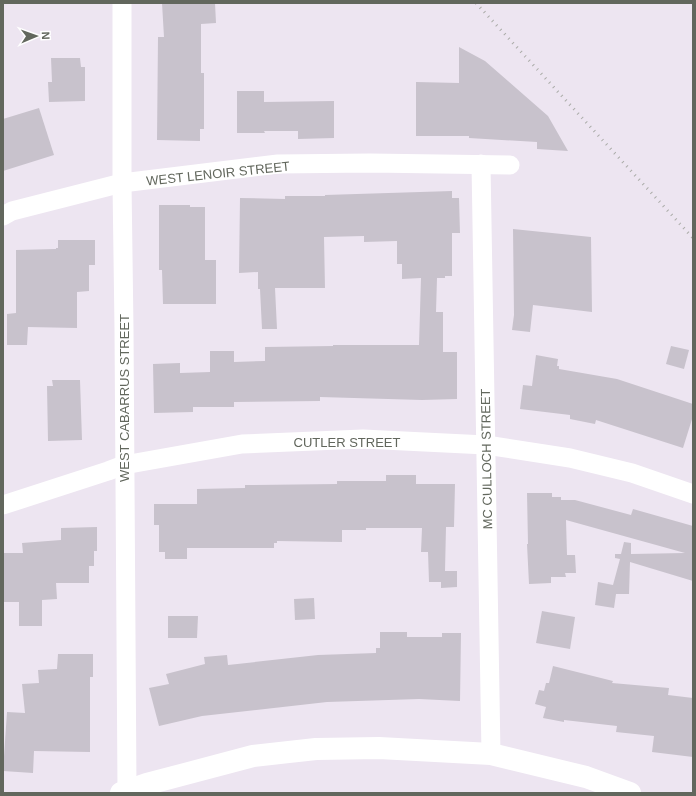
<svg xmlns="http://www.w3.org/2000/svg" width="696" height="796" font-family="Helvetica,sans-serif">
<style>
.building{fill:#c8c2cc}
.lines{fill:none;stroke-linecap:round;stroke-linejoin:round}
.minor{stroke:#fff;stroke-width:19}
.tertiary{stroke:#fff;stroke-width:22}
.rail{stroke:#abaca9;stroke-width:3;stroke-dasharray:1 5;stroke-linecap:butt}
.labels{text-anchor:middle;stroke-width:3.5;stroke-linejoin:round;paint-order:stroke}
.street-label{font-size:13px;fill:#62675d;stroke:#fff}
</style>
<rect width="100%" height="100%" fill="#ede5f1"/>
<g class="building">
<polygon points="162,3 215,3 216,23 201,24 201,73 204,73 204,129 200,129 200,141 157,140 158,37 164,37"/>
<polygon points="459,47 485,61 548,116 568,151 537,149 537,142 469,138 469,136 416,136 416,82 459,83"/>
<polygon points="51,58 80,58 81,67 85,67 85,101 49,102 48,82 52,82"/>
<polygon points="237,91 264,91 264,102 334,101 334,138 298,139 298,131 264,131 265,133 237,133"/>
<polygon points="39,108 54,155 3,171 3,119"/>
<polygon points="452,191 452,198 459,198 460,233 452,233 452,276 445,276 445,278 437,278 436,312 443,312 443,352 457,352 457,399 422,400 320,397 320,401 234,402 234,407 193,407 193,412 154,413 153,364 180,363 180,373 210,372 210,351 234,351 234,362 265,361 265,347 333,346 333,345 419,345 421,278 402,279 402,264 397,264 397,241 364,242 364,236 324,237 325,288 275,288 277,329 262,329 260,289 258,289 258,272 239,273 240,198 285,199 285,196 325,196 325,195"/>
<polygon points="159,205 190,205 190,207 205,207 205,260 216,260 216,304 163,304 162,270 159,270"/>
<polygon points="513,229 591,237 592,312 533,305 530,332 512,330 514,315"/>
<polygon points="58,240 95,240 95,265 89,265 89,291 77,292 77,328 28,327 27,345 7,345 7,314 16,313 16,250 56,249 56,248 58,248"/>
<polygon points="671,346 689,350 684,369 666,364"/>
<polygon points="536,355 558,359 557,366 559,366 559,369 617,379 693,404 693,416 683,448 596,420 595,424 570,419 570,415 520,409 523,385 532,386"/>
<polygon points="52,380 80,380 82,440 48,441 47,386 53,386"/>
<polygon points="386,475 416,475 416,484 455,484 454,527 446,527 445,571 457,571 457,587 441,588 441,582 429,582 428,552 421,552 422,528 366,528 366,530 342,530 342,542 277,541 277,543 274,543 274,548 187,548 187,559 165,559 165,552 159,552 159,525 154,525 154,504 197,504 197,489 245,488 245,485 337,484 337,481 386,481"/>
<polygon points="527,493 552,493 552,497 561,497 561,500 575,500 631,515 633,509 693,526 693,581 630,562 629,594 616,594 614,608 595,605 598,582 613,585 620,559 615,558 615,554 621,554 624,542 631,543 631,554 685,553 566,520 567,555 575,555 576,573 565,573 566,577 551,577 551,583 529,584 527,544 528,544"/>
<polygon points="97,527 97,551 94,551 94,566 89,566 89,583 56,583 57,599 42,600 42,626 19,626 19,602 3,602 3,553 23,553 22,543 61,540 61,528"/>
<polygon points="314,598 315,619 295,620 294,599"/>
<polygon points="542,611 575,617 570,649 536,643"/>
<polygon points="168,616 198,616 197,638 168,638"/>
<polygon points="380,632 407,632 407,637 442,637 442,633 461,633 460,701 419,699 327,702 202,716 159,726 149,688 169,684 166,674 205,664 204,657 227,655 228,665 318,655 376,653 376,648 380,648"/>
<polygon points="58,654 93,654 93,677 90,677 90,752 34,751 33,773 3,771 7,712 25,713 22,684 39,683 38,670 57,669"/>
<polygon points="553,666 613,681 612,683 669,688 668,695 693,698 693,757 652,752 654,736 616,732 617,726 564,720 564,722 543,718 546,707 535,704 539,690 544,691 546,683 549,683"/>
</g>
<g class="lines">
<g class="minor">
<polyline points="122,3 122,183 124,329 127,790"/>
<polyline points="481,164 491,754"/>
<polyline points="3,216 12,211 122,183 278,164 370,163 510,165"/>
<polyline points="3,505 108,471 124,465 242,444 363,439 486,445 570,458 632,473 693,494"/>
</g>
<polyline class="tertiary" points="121,793 147,784 253,756 316,749 379,748 491,754 586,777 630,793"/>
<polyline class="rail" points="476,3 693,238"/>
</g>
<g class="labels">
<g class="street-label">
<text transform="translate(218 173) rotate(-6)" y="5">WEST LENOIR STREET</text>
<text transform="translate(124 398) rotate(-90)" y="5">WEST CABARRUS STREET</text>
<text x="347" y="447">CUTLER STREET</text>
<text transform="translate(486 459) rotate(-91)" y="5">MC CULLOCH STREET</text>
</g>
</g>
<rect width="696" height="796" fill="none" stroke="#62675d" stroke-width="8"/>
<g transform="translate(36 36) rotate(88)" stroke="#ffffff" stroke-width="3" paint-order="stroke">
<path d="M0-3L7 15L0 10L-7 15Z" fill="#62675d"/>
<text y="-6" font-size="11" font-weight="bold" text-anchor="middle" fill="#62675d">N</text>
</g>
</svg>
